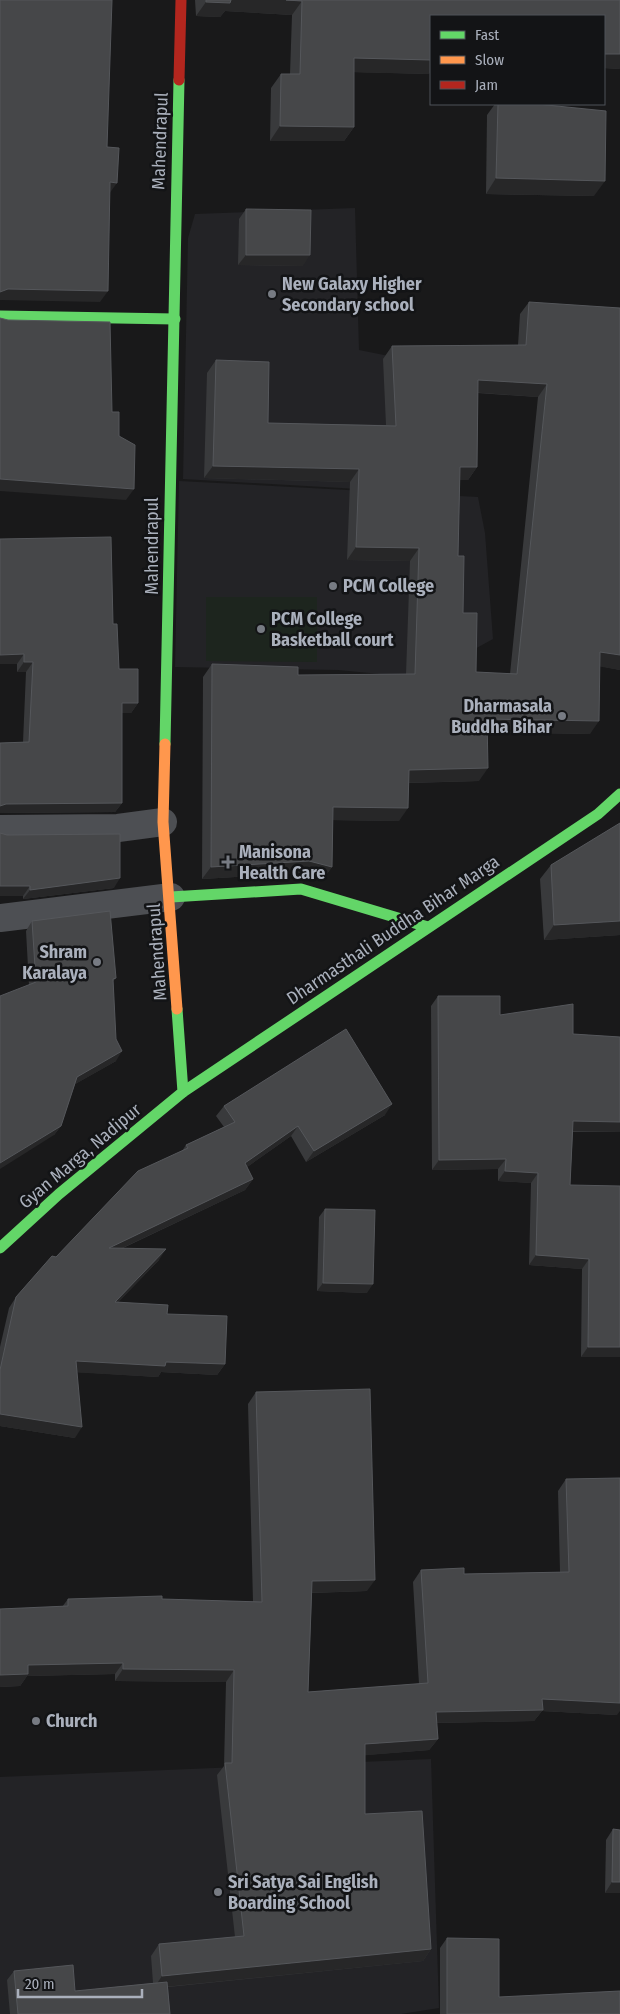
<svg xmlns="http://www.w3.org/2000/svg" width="620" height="2014" font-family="'Fira Sans Condensed',sans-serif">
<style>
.built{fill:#232326}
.grass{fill:#1d251e}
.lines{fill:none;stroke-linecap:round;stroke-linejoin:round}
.street{stroke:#4d4f53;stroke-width:28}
.fast{stroke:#63d668;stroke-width:11}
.slow{stroke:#ff974d;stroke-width:11}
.jam{stroke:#b3261e;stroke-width:11}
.wall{fill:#393a3c;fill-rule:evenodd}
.shaded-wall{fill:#272728}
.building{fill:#464749;stroke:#55575b;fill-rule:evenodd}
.poi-dot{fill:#777b83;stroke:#131416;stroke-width:2}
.labels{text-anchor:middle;stroke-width:5;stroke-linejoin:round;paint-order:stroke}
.street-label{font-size:18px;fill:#aab0bc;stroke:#131416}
.poi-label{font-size:18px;font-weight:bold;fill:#aab0bc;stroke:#131416;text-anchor:start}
</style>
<rect width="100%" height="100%" fill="#19191a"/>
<g class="built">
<polygon points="355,208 359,350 394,357 394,491 183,479 188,238 195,214"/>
<polygon points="179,481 478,497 485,533 493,639 422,678 338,670 175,667"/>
<polygon points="431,1759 439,2008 401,2014 0,2014 0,1777"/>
</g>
<polygon class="grass" points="206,597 317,597 317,662 206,661"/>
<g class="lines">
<g class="street">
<polyline points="0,829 118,828 163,822"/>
<polyline points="0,918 171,897"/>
</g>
<g class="fast">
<polyline points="0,316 175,319"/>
<polyline points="165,744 179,80"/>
<polyline points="171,897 301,889 428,927"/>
<polyline points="183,1092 598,814 620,794"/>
<polyline points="0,1248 59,1194 183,1092 177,1009"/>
</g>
<polyline class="slow" points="165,744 163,822 177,1009"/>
<polyline class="jam" points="179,80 181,0"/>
</g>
<g class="wall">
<polygon points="195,0 620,0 620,69 604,68 604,16 431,16 429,74 354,72 354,127 344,141 270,141 271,88 281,74 290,74 292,15 225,11 220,17 196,16"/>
<polygon points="495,104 537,104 594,196 486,194 487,115"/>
<polygon points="246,209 303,266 238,265 239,219"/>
<path d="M529,302l91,314v54l-20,-4 -10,68 -103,-2 -8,49 -70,2 -10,38 -66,-1 -1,47 -9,12 -23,-6 -98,6 1,-202 9,-13 86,11 108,-1 4,-113 -63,-1 3,-78 -146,-4 3,-105 9,-13 52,63 118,2 -3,-66 9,-13 126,-1 2,-31zM478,393l60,4 -28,277 -34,-2 -13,-59 -5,-57 2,-76h8l9,-13z"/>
<polygon points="0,539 113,624 119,669 138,703 131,713 122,713 122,803 115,812 0,813 0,743 23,742 26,672 17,672 17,664"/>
<polygon points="0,833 114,888 23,899 23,896"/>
<polygon points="551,865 620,935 544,940 540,879"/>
<polygon points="32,921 116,978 113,981 116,1061 75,1084 61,1126 54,1135 29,985 26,931"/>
<polygon points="438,996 500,1015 573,1034 620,1037 620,1132 573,1132 570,1185 620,1357 581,1357 582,1269 529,1265 531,1183 498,1181 498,1169 432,1170 431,1006"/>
<polygon points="224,1106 385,1115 306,1162 291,1136 247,1167 253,1179 245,1190 123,1248 159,1260 118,1302 167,1314 225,1364 217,1375 161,1372 158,1377 77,1372 75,1438 0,1426 0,1347 9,1308 16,1297 56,1257 182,1151 186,1145 224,1127 216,1116"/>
<polygon points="325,1209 367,1293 317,1291 319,1217"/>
<polygon points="256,1392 367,1591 312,1593 308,1692 419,1684 413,1582 421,1570 464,1574 560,1572 558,1491 566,1479 617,1715 542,1711 534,1721 436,1723 438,1739 429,1750 365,1755 365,1814 431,1949 423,1961 168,1987 170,2014 10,2014 7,1980 14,1971 75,1991 153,1983 151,1956 159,1944 235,1937 217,1775 224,1766 226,1682 115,1681 115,1674 27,1676 20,1686 0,1687 0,1609 62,1607 68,1599 162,1599 253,1602 248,1404"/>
<polygon points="613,1829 620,1830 620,1893 605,1893 606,1840"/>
<polygon points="447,1938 499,1997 620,2014 440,2014 440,1948"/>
</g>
<g class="shaded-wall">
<polygon points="229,0 286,0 302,1 292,15 225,11 220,17 196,16 206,2"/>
<polygon points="604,54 620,54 620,69 604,68"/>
<polygon points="354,58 431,60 431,72 429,74 345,72"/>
<polygon points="280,126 354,127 344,141 270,141"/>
<polygon points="496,178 605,181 594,196 486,194"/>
<polygon points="110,182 117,183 109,194"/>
<polygon points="246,255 310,255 303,266 238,265"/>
<polygon points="8,289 108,291 100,302 0,300 0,292"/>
<polygon points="478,380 547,384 538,397 469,392"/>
<polygon points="213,466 359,469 350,482 204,478"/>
<polygon points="460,467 477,467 468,480 451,480"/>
<polygon points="0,479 134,489 126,500 0,491"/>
<polygon points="356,547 419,548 410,561 347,560"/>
<polygon points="600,652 620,655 620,670 591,665"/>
<polygon points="24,654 17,664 0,664 0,655"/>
<polygon points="24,662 33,662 26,672 17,672"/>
<polygon points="122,703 138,703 131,713 116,713"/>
<polygon points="487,719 599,721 590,734 478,732"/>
<polygon points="488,768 479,781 400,783 409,770"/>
<polygon points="122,803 115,812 0,813 0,806 6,804"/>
<polygon points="333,807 408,808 399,821 324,820"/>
<polygon points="309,861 332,867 323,879 300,873 202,879 211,867"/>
<polygon points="120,878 114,888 23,899 30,890"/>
<polygon points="0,886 30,886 23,896 0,896"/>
<polygon points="620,921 620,935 544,940 554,925"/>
<polygon points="122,1051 116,1061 70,1087 77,1077"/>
<polygon points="392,1104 385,1115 306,1162 314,1151"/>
<polygon points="573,1121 620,1122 620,1132 566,1131"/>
<polygon points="61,1126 54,1135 0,1169 0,1163"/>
<polygon points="298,1126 291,1136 237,1174 245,1163"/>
<polygon points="506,1159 498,1169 432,1170 439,1160"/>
<polygon points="505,1171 538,1173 531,1183 498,1181"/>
<polygon points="253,1179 245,1190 101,1258 109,1248"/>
<polygon points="166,1249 159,1260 108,1313 115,1302"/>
<polygon points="536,1255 589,1259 582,1269 529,1265"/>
<polygon points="323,1283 373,1284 367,1293 317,1291"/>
<polygon points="588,1347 620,1347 620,1357 581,1357"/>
<polygon points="76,1361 166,1362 225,1364 217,1375 161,1372 158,1377 69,1372"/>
<polygon points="0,1414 82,1427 75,1438 0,1426"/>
<polygon points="375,1580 367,1591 304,1593 312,1581"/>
<polygon points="123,1663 115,1674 27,1676 20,1686 0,1687 0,1675 28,1665"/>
<polygon points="123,1669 234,1670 226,1682 115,1681"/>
<polygon points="542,1699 620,1703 620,1711 617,1715 542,1711 534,1721 427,1723 436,1712"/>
<polygon points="438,1739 429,1750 357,1756 365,1744"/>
<polygon points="612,1882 620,1882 620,1893 605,1893"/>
<polygon points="431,1949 423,1961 154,1988 162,1976"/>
</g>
<g class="building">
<polygon points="0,0 112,0 107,147 119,148 117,183 110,182 108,291 8,289 0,292"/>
<polygon points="206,0 231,0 230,3 206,2"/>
<polygon points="286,0 620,0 620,54 604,54 604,16 431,16 431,60 354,58 354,127 280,126 281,74 300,74 302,1"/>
<polygon points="498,104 537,104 606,111 605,181 496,178"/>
<polygon points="246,209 311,210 310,255 246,255"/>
<path d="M529,302l91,6v347l-20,-3 -1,69 -112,-2 1,49 -79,2 -1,38 -75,-1 -1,60 -23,-6 -98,6 1,-203 86,3v8l117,-1 4,-126 -63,-1 3,-78 -146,-3 3,-106 53,2 -1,61 128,3 -4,-80 134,-1zM478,380l69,4 -30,290 -41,-2 1,-59h-14l1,-57h-6l2,-89h17z"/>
<polygon points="0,318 8,320 110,322 112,412 119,412 119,436 135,445 134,489 0,479"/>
<polygon points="111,537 113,624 117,624 119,669 138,669 138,703 122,703 122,803 6,804 0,806 0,743 29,742 33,662 24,662 24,654 0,655 0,539"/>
<polygon points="620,823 620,921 554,925 551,865"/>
<polygon points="0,833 7,835 120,834 120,878 30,890 30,886 0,886"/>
<polygon points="110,911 116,978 113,979 116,1039 122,1051 77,1077 61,1126 0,1163 0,996 36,982 32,921"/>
<polygon points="438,996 500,996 500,1015 573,1004 573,1034 620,1037 620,1122 573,1121 570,1185 620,1186 620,1347 588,1347 589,1259 536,1255 538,1173 505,1171 506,1159 439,1160"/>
<polygon points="346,1029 392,1104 314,1151 298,1126 245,1163 253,1179 109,1248 166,1249 115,1302 168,1305 167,1314 227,1316 225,1364 166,1362 165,1366 76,1361 82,1427 0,1414 0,1370 16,1297 52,1256 56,1257 138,1171 188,1148 186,1145 235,1122 224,1106"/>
<polygon points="325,1209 375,1210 373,1284 323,1283"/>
<polygon points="370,1389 375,1580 312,1581 308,1692 428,1683 421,1570 464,1568 464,1574 569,1572 566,1479 620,1478 620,1703 542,1699 543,1710 436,1712 438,1739 365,1744 365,1814 422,1811 431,1949 162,1976 159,1944 244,1936 225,1763 232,1763 234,1670 123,1669 123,1663 28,1665 28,1674 0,1675 0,1609 68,1606 68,1599 162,1596 162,1599 262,1602 256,1392"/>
<polygon points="613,1829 620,1830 620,1882 612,1882"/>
<polygon points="447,1938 499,1939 499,1997 620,1991 620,2014 447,2014"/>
<polygon points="73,1965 75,1991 167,1982 170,2014 18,2014 14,1971"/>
</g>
<g class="poi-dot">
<circle cx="272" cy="294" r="5"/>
<circle cx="333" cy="586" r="5"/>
<circle cx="261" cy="629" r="5"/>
<circle cx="562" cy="716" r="5"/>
<path d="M225.5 854.5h5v5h5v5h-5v5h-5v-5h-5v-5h5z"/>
<circle cx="97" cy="962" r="5"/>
<circle cx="36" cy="1721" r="5"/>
<circle cx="218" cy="1892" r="5"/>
</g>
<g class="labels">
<g class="street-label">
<text transform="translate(160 141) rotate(-88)" y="6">Mahendrapul</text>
<text transform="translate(152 546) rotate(-90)" y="6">Mahendrapul</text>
<text transform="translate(393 930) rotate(-34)" y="6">Dharmasthali Buddha Bihar Marga</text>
<text transform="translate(157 952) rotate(-94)" y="6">Mahendrapul</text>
<text transform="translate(80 1156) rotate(-40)" y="6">Gyan Marga, Nadipur</text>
</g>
<g class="poi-label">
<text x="282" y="290">New Galaxy Higher<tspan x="282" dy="21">Secondary school</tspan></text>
<text x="343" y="592">PCM College</text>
<text x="271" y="625">PCM College<tspan x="271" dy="21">Basketball court</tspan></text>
<text x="552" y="712" text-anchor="end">Dharmasala<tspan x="552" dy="21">Buddha Bihar</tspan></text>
<text x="239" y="858">Manisona<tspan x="239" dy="21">Health Care</tspan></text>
<text x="87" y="958" text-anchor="end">Shram<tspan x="87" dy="21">Karalaya</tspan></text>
<text x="46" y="1727">Church</text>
<text x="228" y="1888">Sri Satya Sai English<tspan x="228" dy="21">Boarding School</tspan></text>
</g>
</g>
<rect x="430" y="15" width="175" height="90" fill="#131416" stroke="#4f5258"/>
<rect x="440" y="31" width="25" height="8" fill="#63d668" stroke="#4f5258"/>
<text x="475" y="40" font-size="15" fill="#aab0bc">Fast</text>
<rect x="440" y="56" width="25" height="8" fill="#ff974d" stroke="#4f5258"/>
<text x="475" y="65" font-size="15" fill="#aab0bc">Slow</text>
<rect x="440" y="81" width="25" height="8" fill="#b3261e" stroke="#4f5258"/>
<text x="475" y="90" font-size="15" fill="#aab0bc">Jam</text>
<path d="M18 1989v8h124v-8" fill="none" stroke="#aab0bc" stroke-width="2.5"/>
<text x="25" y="1989" font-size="15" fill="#aab0bc" stroke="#131416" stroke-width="4" paint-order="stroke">20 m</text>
</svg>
